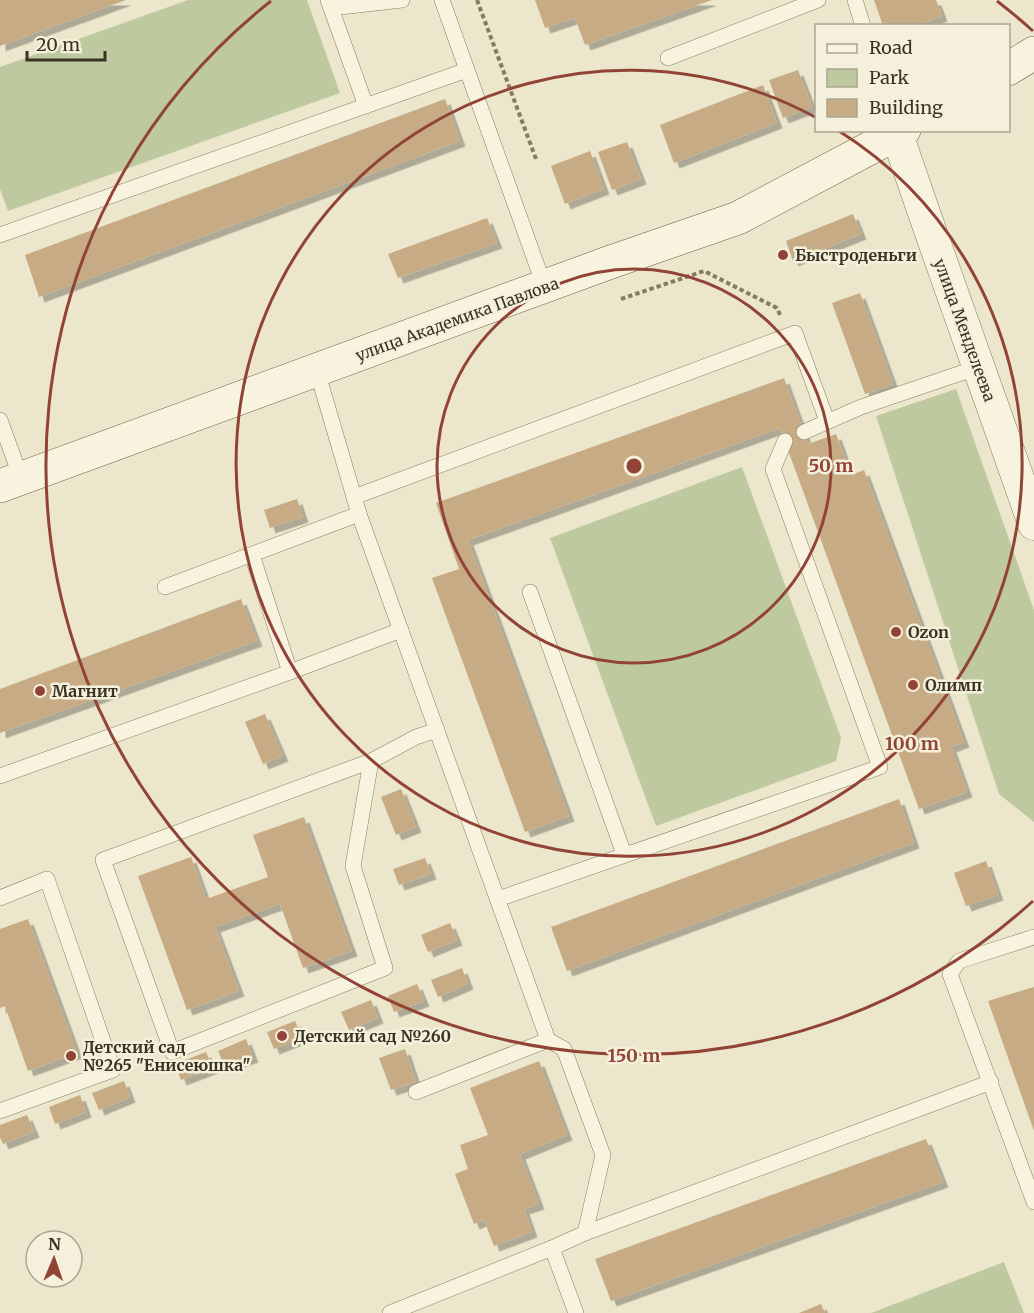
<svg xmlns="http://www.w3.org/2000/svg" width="1034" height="1313" font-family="Merriweather,serif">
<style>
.green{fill:#bec9a0}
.building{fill:#c6ab85;filter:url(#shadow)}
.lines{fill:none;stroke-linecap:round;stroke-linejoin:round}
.lane-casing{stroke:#877c61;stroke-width:16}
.street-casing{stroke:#877c61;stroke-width:33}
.secondary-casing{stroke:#6a5d44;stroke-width:34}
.path{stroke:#877c61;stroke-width:4;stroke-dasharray:4.5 3;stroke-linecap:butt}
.lane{stroke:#f7f3df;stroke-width:15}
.street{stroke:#f7f3df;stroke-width:32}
.secondary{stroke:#f7f3df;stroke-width:33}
.ring{fill:none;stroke:#914436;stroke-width:3}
.poi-dot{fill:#914436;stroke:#f4f0db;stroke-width:2}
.labels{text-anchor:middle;stroke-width:5;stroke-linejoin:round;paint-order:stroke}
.poi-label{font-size:16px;font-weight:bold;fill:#3a3223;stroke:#f4f0db;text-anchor:start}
.street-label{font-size:16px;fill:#3a3223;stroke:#f4f0db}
.centre{fill:#914436;stroke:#f4f0db;stroke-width:3}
.ring-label{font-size:18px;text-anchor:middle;font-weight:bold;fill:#914436;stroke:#f4f0db;stroke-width:5;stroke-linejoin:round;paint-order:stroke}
</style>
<defs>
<filter id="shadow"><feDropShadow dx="5.5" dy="5.5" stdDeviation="0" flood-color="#0004"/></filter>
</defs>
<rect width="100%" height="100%" fill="#ece7cc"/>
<g class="green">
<polygon points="188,0 307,0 340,93 8,211 0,189 0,67"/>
<polygon points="956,389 1034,610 1034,822 999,794 876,416"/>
<polygon points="742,467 841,738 836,761 656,826 550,538"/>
<polygon points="1004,1262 1024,1313 871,1313"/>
</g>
<g class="building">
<polygon points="0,0 126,0 0,46"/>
<polygon points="535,0 712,0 585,45 575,18 545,28"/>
<polygon points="874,0 936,0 942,16 915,26 883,26"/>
<polygon points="798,70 812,107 783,118 769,80"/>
<polygon points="763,85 777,123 674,163 660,125"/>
<polygon points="445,99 460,141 39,297 25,255"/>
<polygon points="627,142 641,179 612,190 598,152"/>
<polygon points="590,151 604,189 565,204 551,166"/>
<polygon points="853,214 861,234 793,261 786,241"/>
<polygon points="487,218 497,243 398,278 388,254"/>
<polygon points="860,293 893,384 865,394 832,303"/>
<polygon points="784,378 808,444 836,434 851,475 864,470 964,742 951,747 967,792 919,809 780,428 468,540 569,816 525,832 432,578 459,569 436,503"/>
<polygon points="297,499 303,517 270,528 264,510"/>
<polygon points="241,599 257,641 0,733 0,689"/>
<polygon points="265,714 283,756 263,764 245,722"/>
<polygon points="401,789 416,827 396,835 381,797"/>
<polygon points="899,799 914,843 567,971 551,927"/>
<polygon points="304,817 352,951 303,968 280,904 215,927 239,991 187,1010 138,876 191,857 206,899 268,877 253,835"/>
<polygon points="425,858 431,874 399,885 393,869"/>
<polygon points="986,861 998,895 966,906 954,873"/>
<polygon points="28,919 77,1053 28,1071 5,1006 0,1008 0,929"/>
<polygon points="450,923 457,940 428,952 421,935"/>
<polygon points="462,968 468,984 438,997 431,980"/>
<polygon points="417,984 424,1001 394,1012 388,996"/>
<polygon points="1034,987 1034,1131 988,1001"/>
<polygon points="371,1000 378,1018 349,1030 341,1012"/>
<polygon points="295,1021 302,1038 274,1049 267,1032"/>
<polygon points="246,1039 253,1057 225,1067 218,1051"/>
<polygon points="405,1049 416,1082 391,1090 379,1058"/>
<polygon points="206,1052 213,1068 181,1080 175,1064"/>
<polygon points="539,1061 567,1135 520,1154 539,1204 524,1209 532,1232 494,1246 484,1220 474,1224 455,1174 468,1169 460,1145 488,1135 470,1088"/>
<polygon points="124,1081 130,1097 99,1110 92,1093"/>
<polygon points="80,1095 86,1112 55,1124 49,1107"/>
<polygon points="27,1115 34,1132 3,1144 0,1137 0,1125"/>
<polygon points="926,1139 943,1182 611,1301 595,1259"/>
<polygon points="821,1304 825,1313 799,1313"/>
</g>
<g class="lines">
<g class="lane-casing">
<g id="lane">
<polyline points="328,0 366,106"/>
<polyline points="442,0 467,70"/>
<polyline points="855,0 863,26"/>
<polyline points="331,8 402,0"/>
<polyline points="668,58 818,0"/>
<polyline points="0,235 467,70 545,288"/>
<polyline points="317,371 359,514 548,1040 564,1049 603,1155 585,1233 552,1248 390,1313"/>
<polyline points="0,420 21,478"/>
<polyline points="804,432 861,407 979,367"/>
<polyline points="354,497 795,333 827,421"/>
<polyline points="165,587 359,514"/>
<polyline points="530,592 624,854"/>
<polyline points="290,672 401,630"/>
<polyline points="371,761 353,866 385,968 172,1052 103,860 371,761 416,737 437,730"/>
<polyline points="0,776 290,672 252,555"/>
<polyline points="0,898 47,879 113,1070 0,1111"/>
<polyline points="498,899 880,767 773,469 785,441"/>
<polyline points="1034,937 959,961 950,974 1034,1202"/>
<polyline points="416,1092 548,1040"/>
<polyline points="585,1233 991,1082"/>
<polyline points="552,1248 576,1313"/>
</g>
</g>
<g class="street-casing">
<path id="street" d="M897,134c44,131 92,260 137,390"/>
</g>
<g class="secondary-casing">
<g id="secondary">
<polyline points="1008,69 1034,53"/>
<polyline points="0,486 608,263 738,218 904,130"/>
</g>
</g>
<g class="path">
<polyline points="477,0 536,159"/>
<polyline points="621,299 704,271 777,308 781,317"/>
</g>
<use href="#lane" class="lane"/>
<use href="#street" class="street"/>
<use href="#secondary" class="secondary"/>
</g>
<g class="ring">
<circle cx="634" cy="466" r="197"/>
<path d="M839 131A393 393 0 1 1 815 117"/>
<path d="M1033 901A590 590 0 1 1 271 1M997 1A590 590 0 0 1 1033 31"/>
</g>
<g class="poi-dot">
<circle cx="783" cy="255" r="6"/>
<circle cx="896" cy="632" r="6"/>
<circle cx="913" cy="685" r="6"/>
<circle cx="40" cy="691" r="6"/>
<circle cx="282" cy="1036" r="6"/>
<circle cx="71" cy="1056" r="6"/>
</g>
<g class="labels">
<g class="poi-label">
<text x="795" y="261">Быстроденьги</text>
<text x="908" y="638">Ozon</text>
<text x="925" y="691">Олимп</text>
<text x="52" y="697">Магнит</text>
<text x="294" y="1042">Детский сад №260</text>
<text x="83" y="1053">Детский сад<tspan x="83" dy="18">№265 "Енисеюшка"</tspan></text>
</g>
<g class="street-label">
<text transform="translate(457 319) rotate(-20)" y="6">улица Академика Павлова</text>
<text transform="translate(965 330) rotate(70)" y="6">улица Менделеева</text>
</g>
</g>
<circle cx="634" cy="466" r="9" class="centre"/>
<g class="ring-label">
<text x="831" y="472">50 m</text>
<text x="912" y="750">100 m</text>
<text x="634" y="1062">150 m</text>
</g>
<rect x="815" y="24" width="195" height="108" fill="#f4f0db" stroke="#aaa491" stroke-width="1.5"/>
<rect x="827" y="44" width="30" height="9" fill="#f7f3df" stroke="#aaa491" stroke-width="1.5"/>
<text x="869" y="54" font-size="18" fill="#3a3223">Road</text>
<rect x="827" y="69" width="30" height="18" fill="#bec9a0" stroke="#aaa491" stroke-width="1.5"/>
<text x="869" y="84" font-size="18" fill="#3a3223">Park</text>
<rect x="827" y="99" width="30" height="18" fill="#c6ab85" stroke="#aaa491" stroke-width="1.5"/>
<text x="869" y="114" font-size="18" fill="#3a3223">Building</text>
<g transform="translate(54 1259) rotate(2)"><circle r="28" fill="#f4f0db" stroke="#aaa491" stroke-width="1.5"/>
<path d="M0-4.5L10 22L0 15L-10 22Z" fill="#914436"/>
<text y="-9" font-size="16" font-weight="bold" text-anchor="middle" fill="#3a3223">N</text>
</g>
<path d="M27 51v9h78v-9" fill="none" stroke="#3a3223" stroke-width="3"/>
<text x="36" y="51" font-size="18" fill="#3a3223" stroke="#f4f0db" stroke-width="4.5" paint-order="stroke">20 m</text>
</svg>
